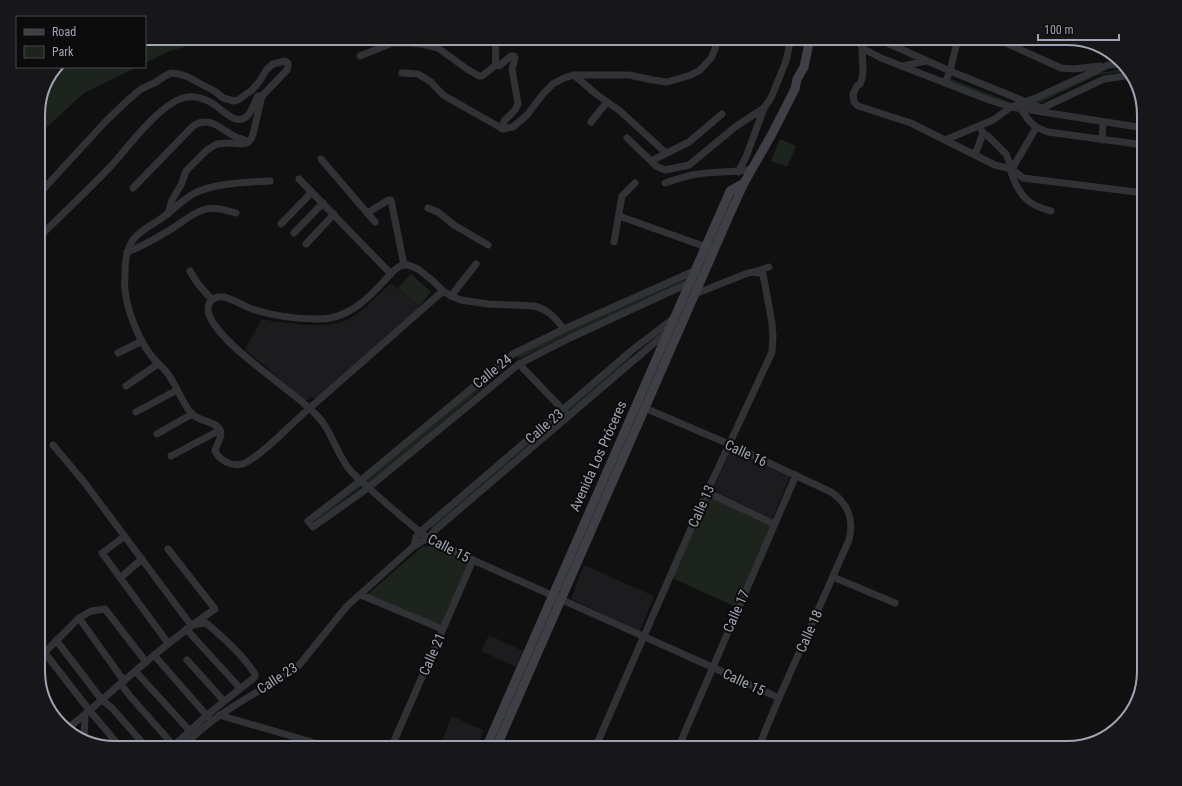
<svg xmlns="http://www.w3.org/2000/svg" width="1182" height="786" font-family="'Roboto Condensed',sans-serif">
<style>
.built{fill:#1c1c1e}
.green{fill:#1c241d}
.lines{fill:none;stroke-linecap:round;stroke-linejoin:round}
.street{stroke:#313236;stroke-width:7}
.secondary{stroke:#3f4046;stroke-width:9}
.labels{text-anchor:middle;stroke-width:4;stroke-linejoin:round;paint-order:stroke}
.street-label{font-size:14px;fill:#a1a5b3;stroke:#0b0b0c}
.rim{fill:none;stroke:#a1a5b3;stroke-width:2}
</style>
<rect width="100%" height="100%" fill="#101011"/>
<g class="built">
<polygon points="391,283 420,307 317,400 310,397 308,400 304,400 245,349 262,319 277,322 307,325 325,325 342,322 349,319 366,307"/>
<polygon points="731,450 790,476 772,519 712,490"/>
<polygon points="584,565 654,596 640,631 571,599"/>
<polygon points="489,635 523,651 516,667 481,651"/>
<polygon points="452,716 484,731 476,748 458,748 442,741"/>
</g>
<g class="green">
<polygon points="145,38 216,38 170,51 145,63"/>
<polygon points="58,67 137,67 84,93 38,135 38,110"/>
<polygon points="1126,69 1129,71 1098,75 1037,104 1033,102 1097,73"/>
<polygon points="951,79 1010,102 1006,104 949,82"/>
<polygon points="780,139 796,146 787,167 771,161"/>
<polygon points="411,274 431,292 419,306 398,288"/>
<polygon points="686,274 687,278 685,282 519,359 515,355"/>
<polygon points="630,356 633,360 570,414 566,411"/>
<polygon points="508,360 512,363 368,485 364,480"/>
<polygon points="562,413 566,417 433,529 431,527 431,526"/>
<polygon points="359,484 361,487 315,522 312,519"/>
<polygon points="708,495 771,525 736,607 672,578"/>
<polygon points="427,546 441,547 469,560 442,627 367,595 422,547"/>
</g>
<g class="lines">
<g class="street">
<path d="M491,38c8,11 3,16 5,27l3,1 12,-10h3l1,2 -3,11 6,35 -3,6 -11,11 -1,8"/>
<polyline points="858,38 862,48 881,58 989,100 1011,107 1144,128"/>
<polyline points="876,38 950,71 1041,108"/>
<polyline points="995,38 1061,68 1074,69 1100,66"/>
<polyline points="862,48 863,71 862,79 860,84 857,86 853,94 854,102 858,106 911,123 995,165 1012,169 1023,178 1144,193"/>
<polyline points="360,56 392,43 409,43 422,44 438,48 467,69 479,76 482,76 496,65"/>
<polyline points="903,66 926,61"/>
<polyline points="402,73 418,74 431,82 443,95 503,129 513,127 527,115 543,94 553,84 564,78 574,75 629,75 653,80 667,82 691,75 700,70 711,58 715,49 718,38"/>
<polyline points="574,75 596,94 620,111 666,153"/>
<polyline points="945,83 950,71 958,38"/>
<path d="M1021,109c9,14 12,18 27,23l96,13"/>
<polyline points="1038,110 1104,79 1132,75"/>
<polyline points="722,114 689,142 655,159 653,163 656,166 665,170 689,165 735,127 764,108 771,98 786,61 791,38"/>
<polyline points="591,122 607,102"/>
<path d="M979,126l4,7 6,4 17,17 6,15 -1,3c8,23 16,33 40,39"/>
<polyline points="627,138 653,163"/>
<polyline points="945,140 993,120 1011,107 1038,97 1108,65 1122,64"/>
<polyline points="1102,140 1103,122"/>
<polyline points="975,155 983,133"/>
<polyline points="321,159 375,222"/>
<polyline points="1012,169 1036,128"/>
<polyline points="738,172 746,157 764,108"/>
<polyline points="299,179 391,274"/>
<path d="M270,181c-22,1 -57,2 -77,13 -12,7 -22,18 -34,26 -9,6 -20,11 -26,20 -7,11 -8,22 -8,35 0,5 -1,10 0,15 2,20 13,48 25,64 6,9 15,14 20,23 8,12 12,25 21,36 7,9 24,7 29,17 3,6 -3,14 -5,20 3,10 17,17 27,14 4,-1 7,-3 11,-6 18,-12 33,-29 50,-44 47,-41 93,-82 140,-123"/>
<path d="M665,183c10,-3 22,-8 33,-9 18,-3 36,-1 54,-5"/>
<path d="M133,188l60,-62c18,-11 28,4 43,11 5,2 9,2 12,5"/>
<polyline points="38,195 105,122 128,100 141,89 156,82 165,76 171,73 179,74 188,77 216,92 223,98 234,101 238,100 252,90 259,82 267,69 273,64 285,61 288,63 288,67 287,70 262,96"/>
<polyline points="428,208 438,212 454,225 488,245"/>
<polyline points="367,213 387,201 389,200 391,200 404,265"/>
<polyline points="619,216 709,248"/>
<polyline points="281,224 312,192"/>
<polyline points="294,233 323,203"/>
<path d="M38,238c25,-24 50,-48 74,-73 17,-19 47,-60 71,-67 10,-3 20,0 29,5 10,6 25,25 36,12 5,-5 6,-13 10,-19h4l-9,38 -2,5 -4,4 -5,1 -15,-1 -10,1 -10,6 -21,21 -5,14 -9,15 -4,14"/>
<polyline points="614,242 622,196 635,183"/>
<polyline points="306,244 334,214"/>
<path d="M127,252c14,-5 28,-13 41,-21 11,-6 22,-17 35,-21 10,-4 23,0 33,3"/>
<path d="M190,271c6,11 13,20 22,28"/>
<polyline points="754,272 769,267"/>
<polyline points="693,284 689,283 570,338 519,364 368,488 313,527 308,521 360,481 513,354 564,329 694,271 697,272"/>
<polyline points="451,296 476,264"/>
<path d="M564,329c-9,-11 -16,-20 -30,-23l-46,-2 -27,-4 -10,-4 -8,-5 -10,-10 -15,-12c-5,-2 -10,-5 -15,-4 -8,2 -13,10 -18,15 -19,21 -39,40 -68,39 -23,0 -44,-3 -65,-10 -10,-4 -19,-10 -28,-12 -6,-1 -11,1 -14,5 -14,21 51,67 66,79 14,12 37,27 47,42 11,15 15,33 27,47 8,10 19,18 29,27 13,12 27,23 41,35l8,6 45,22 239,107 67,31"/>
<polyline points="118,353 142,341"/>
<polyline points="519,364 566,413"/>
<polyline points="126,386 158,364"/>
<path d="M640,406l89,38 102,48c17,11 23,28 18,48l-70,158 -21,50"/>
<polyline points="136,412 177,390"/>
<polyline points="157,434 192,414"/>
<path d="M53,445l31,37 107,143 15,-2c18,15 37,32 49,51v3l-48,38 -36,33"/>
<polyline points="171,456 220,430"/>
<polyline points="707,492 774,524"/>
<polyline points="125,536 102,553 168,643"/>
<polyline points="414,546 416,537 420,532 631,351 674,318 675,318"/>
<polyline points="833,577 895,603"/>
<polyline points="120,578 142,559"/>
<polyline points="361,595 442,629"/>
<polyline points="79,618 124,681"/>
<polyline points="186,629 240,688"/>
<polyline points="56,640 102,700 112,708 147,748"/>
<polyline points="44,652 90,711 121,748"/>
<polyline points="154,655 209,718"/>
<polyline points="38,659 79,618 91,611 105,609 146,662"/>
<polyline points="187,660 224,701"/>
<polyline points="135,671 190,731"/>
<polyline points="121,684 129,695 174,746"/>
<polyline points="48,707 53,715"/>
<polyline points="219,715 332,748"/>
<path d="M67,729c49,-40 95,-84 148,-120l-47,-60"/>
<polyline points="84,739 85,715"/>
<path d="M182,748c32,-35 74,-54 113,-79l5,-5 47,-58 67,-60 14,-8 6,-7 233,-199"/>
<polyline points="391,748 473,560"/>
<polyline points="595,748 707,492 772,352 773,336 772,323 763,274 754,272 748,273 695,294"/>
<polyline points="678,748 796,475"/>
</g>
<g class="secondary">
<polyline points="486,748 730,191 744,183"/>
<polyline points="496,748 729,216 744,183 772,134 795,89 797,79 804,67 808,48 809,38"/>
</g>
</g>
<g class="labels">
<g class="street-label">
<text transform="translate(492 371) rotate(-39)" y="5">Calle 24</text>
<text transform="translate(544 426) rotate(-41)" y="5">Calle 23</text>
<text transform="translate(746 453) rotate(25)" y="5">Calle 16</text>
<text transform="translate(598 456) rotate(-66)" y="5">Avenida Los Próceres</text>
<text transform="translate(701 506) rotate(-66)" y="5">Calle 13</text>
<text transform="translate(449 548) rotate(27)" y="5">Calle 15</text>
<text transform="translate(736 611) rotate(-66)" y="5">Calle 17</text>
<text transform="translate(809 631) rotate(-66)" y="5">Calle 18</text>
<text transform="translate(432 654) rotate(-66)" y="5">Calle 21</text>
<text transform="translate(277 678) rotate(-33)" y="5">Calle 23</text>
<text transform="translate(744 682) rotate(25)" y="5">Calle 15</text>
</g>
</g>
<path d="M0 0H1182V786H0ZM115 45H1067A70 70 0 0 1 1137 115V671A70 70 0 0 1 1067 741H115A70 70 0 0 1 45 671V115A70 70 0 0 1 115 45Z" fill="#171719" fill-rule="evenodd"/>
<path class="rim" d="M115 45H1067A70 70 0 0 1 1137 115V671A70 70 0 0 1 1067 741H115A70 70 0 0 1 45 671V115A70 70 0 0 1 115 45Z"/>
<rect x="16" y="16" width="130" height="52" fill="#0b0b0c" stroke="#47494f"/>
<rect x="24" y="29" width="20" height="6" fill="#3f4046" stroke="#47494f"/>
<text x="52" y="36" font-size="12" fill="#a1a5b3">Road</text>
<rect x="24" y="46" width="20" height="12" fill="#1c241d" stroke="#47494f"/>
<text x="52" y="56" font-size="12" fill="#a1a5b3">Park</text>
<path d="M1038 34v6h81v-6" fill="none" stroke="#a1a5b3" stroke-width="2"/>
<text x="1044" y="34" font-size="12" fill="#a1a5b3" stroke="#0b0b0c" stroke-width="3" paint-order="stroke">100 m</text>
</svg>
